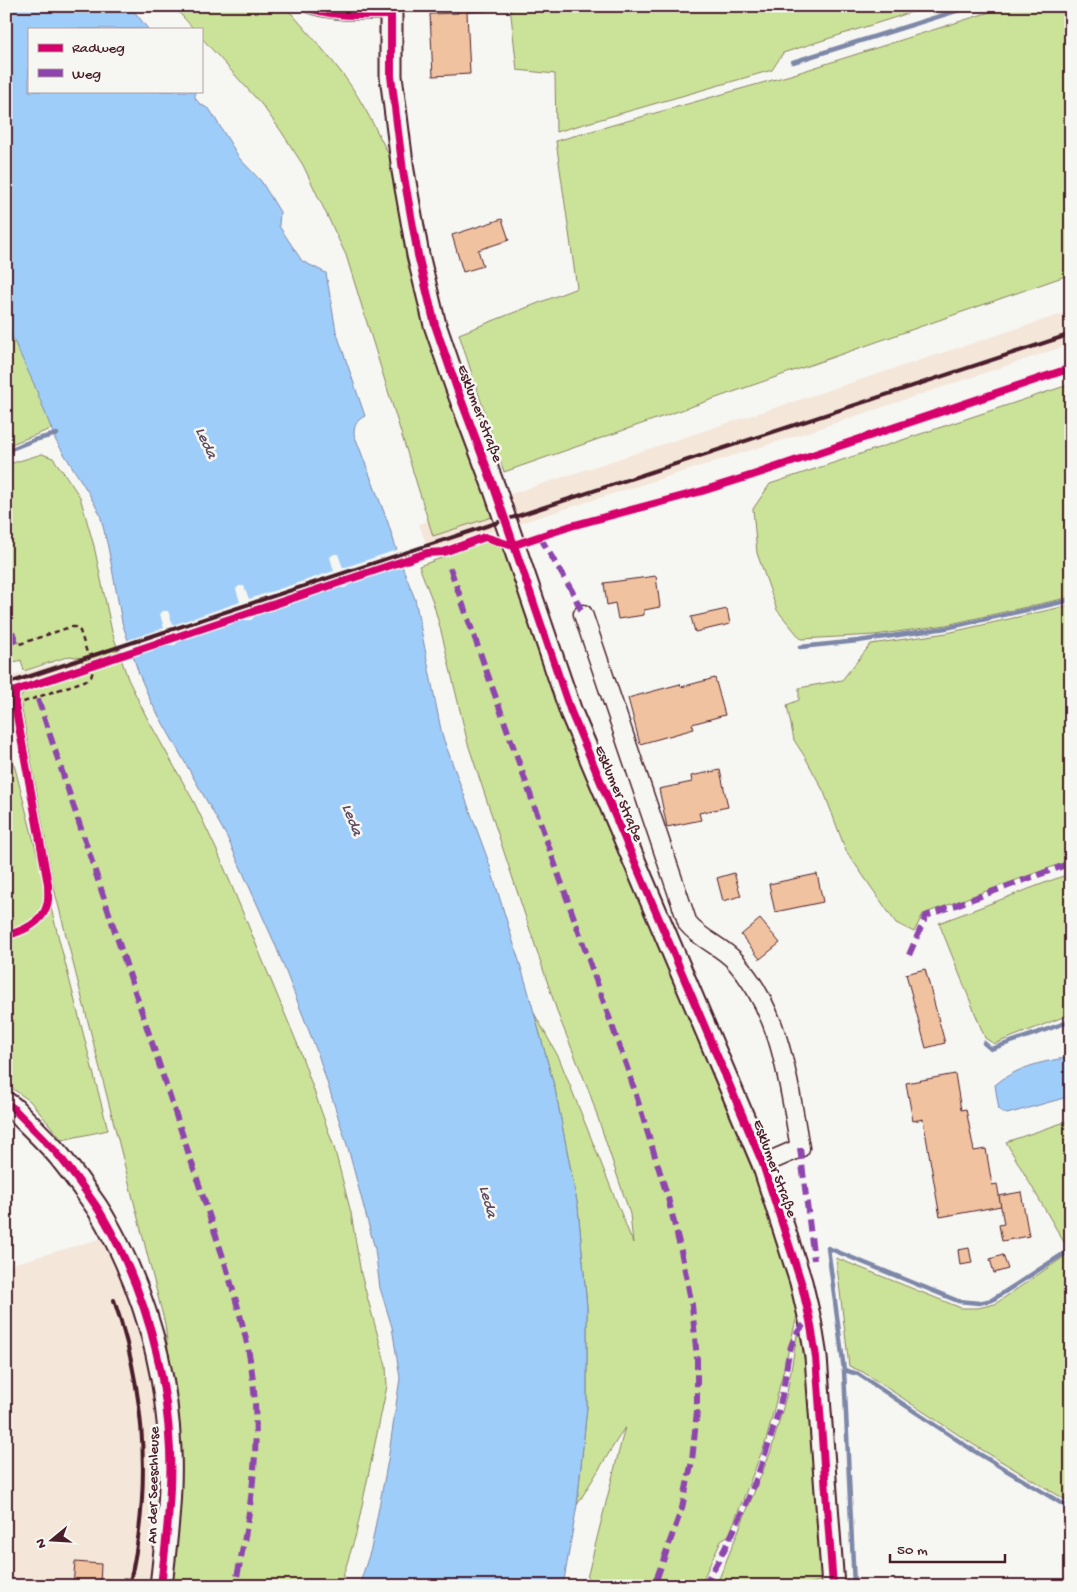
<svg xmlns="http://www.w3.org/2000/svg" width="1077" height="1592" font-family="'Gochi Hand',sans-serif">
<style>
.built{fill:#f4e6d9}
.green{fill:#cbe399;stroke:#8a8162}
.water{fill:#9fcdfa;stroke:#7d87a7}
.pier{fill:#f6f6f2}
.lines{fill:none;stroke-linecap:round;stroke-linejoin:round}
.stream{stroke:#7d87a7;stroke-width:4.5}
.building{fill:#f0c2a0;stroke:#4a1f2b}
.service-casing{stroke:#4a1f2b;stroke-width:12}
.minor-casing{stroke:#4a1f2b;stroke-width:21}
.tertiary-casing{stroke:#4a1f2b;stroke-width:25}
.path{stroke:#4a1f2b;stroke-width:2.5;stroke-dasharray:5 4;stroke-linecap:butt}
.service{stroke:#f6f6f2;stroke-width:9}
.minor{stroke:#f6f6f2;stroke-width:18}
.tertiary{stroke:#f6f6f2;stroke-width:21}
.rail{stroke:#4a1f2b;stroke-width:4}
.quiet{stroke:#8e44ad;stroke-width:6;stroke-dasharray:12 6;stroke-linecap:butt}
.cycleway-casing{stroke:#f6f6f2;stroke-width:11}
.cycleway{stroke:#d6006c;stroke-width:8}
.labels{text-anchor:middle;stroke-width:5;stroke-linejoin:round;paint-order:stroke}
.street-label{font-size:15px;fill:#4a1f2b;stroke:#f6f6f2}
.water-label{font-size:16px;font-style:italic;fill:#5f4a5f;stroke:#f6f6f2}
</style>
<rect width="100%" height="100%" fill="#f6f6f2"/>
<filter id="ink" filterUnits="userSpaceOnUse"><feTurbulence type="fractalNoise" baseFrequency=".02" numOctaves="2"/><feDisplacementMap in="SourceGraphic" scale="10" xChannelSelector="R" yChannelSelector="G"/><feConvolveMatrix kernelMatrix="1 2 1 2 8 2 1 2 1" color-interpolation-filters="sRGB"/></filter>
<g filter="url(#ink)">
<g class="built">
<polygon points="1071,311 1071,344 814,430 429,552 419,524"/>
<polygon points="77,657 81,671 6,694 6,678"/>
<polygon points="113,1235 166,1403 161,1586 6,1586 6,1266"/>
</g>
<g class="green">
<path d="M173,6h112c20,23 41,46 59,70 20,27 34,58 49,87l102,353 -62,20 -87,-281 -43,-90 -22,-34 -19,-26 -61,-68v-8h-7z"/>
<polygon points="510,6 931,6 783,53 772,70 556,132 555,74 517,70"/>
<polygon points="1001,6 1071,6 1071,274 504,472 459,334 577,288 556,141 794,74 996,10"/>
<polygon points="6,279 72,426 51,429 6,446"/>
<polygon points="1071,384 1071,597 946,625 875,635 801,639 777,610 757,553 753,509 770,484"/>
<polygon points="42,454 53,458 66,476 80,497 94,546 112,632 128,679 146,716 194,802 218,853 297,1043 334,1147 351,1213 361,1274 386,1366 387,1386 356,1534 340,1586 161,1586 172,1383 165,1324 54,888 20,699 22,695 27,691 86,672 81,658 70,656 24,671 21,660 6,665 6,465"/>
<polygon points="486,542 507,548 715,1076 764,1195 785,1263 798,1312 766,1441 729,1535 721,1540 700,1586 585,1586 625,1427 577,1505 587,1407 587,1307 578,1207 555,1089 534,1013 559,1058 633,1243 630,1214 589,1091 559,1017 468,744 442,635 433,602 419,566"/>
<polygon points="1071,605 1071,860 923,914 914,932 896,923 846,851 824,792 805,757 794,740 787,705 799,700 799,688 842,680 871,644 947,633"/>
<polygon points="6,733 108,1130 62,1140 30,1101 6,1084"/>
<polygon points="1071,873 1071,1014 994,1044 985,1038 939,923"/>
<polygon points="1071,1120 1071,1240 1065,1244 1006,1142"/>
<polygon points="1071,1252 1071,1503 974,1445 863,1372 849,1366 836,1258 961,1308 978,1308 995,1304"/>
<polygon points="797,1335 804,1338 816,1431 824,1568 820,1581 806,1585 797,1586 716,1586 771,1451 787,1393"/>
</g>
<g class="water">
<path d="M6,6h124l18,23h-119v62h166v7l4,5 11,7 30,49 21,22 19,31 -1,14 23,35 24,12 10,58 29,85c-8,4 -11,9 -11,18l33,86 15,46 13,33 27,136 46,125 39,127 28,102 23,118 9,100v100l-10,98 -14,81h-204l12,-37 17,-89 12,-82 -8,-51 -12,-39 -5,-39 -27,-101 -30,-94 -43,-110 -48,-107 -76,-135 -12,-28 -17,-52 -14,-75 -8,-33 -12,-22 -32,-51 -22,-57 -28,-60z"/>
<path d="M1066,1058l5,4v34l-64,18 -8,-4 -4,-25c18,-16 47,-24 71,-27z"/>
</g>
<polygon class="pier" points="400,549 404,563 348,582 349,585 345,588 341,588 339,585 253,613 254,617 251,620 246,620 244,616 178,639 178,642 175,645 170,645 169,642 130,655 125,641 164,628 160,614 163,611 168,611 173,625 240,602 236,589 239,586 244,586 249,599 334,571 330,557 334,554 338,554 343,568"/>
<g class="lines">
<g class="stream">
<polyline points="793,62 972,6"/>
<polyline points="6,451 34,440 57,434"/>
<polyline points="800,647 858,641 946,628 1071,600"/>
<polyline points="984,1043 991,1049 1071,1021"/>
<polyline points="844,1370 858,1374 971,1449 1071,1509"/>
<polyline points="854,1586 844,1370 828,1248 958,1301 979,1303 992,1300 1071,1249"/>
</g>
</g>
<g class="building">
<polygon points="458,6 487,6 487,11 467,12 470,74 433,76 430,14 458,13"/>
<polygon points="502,219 509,240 478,250 483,266 463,272 452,235"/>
<polygon points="656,576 660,607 644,610 644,615 618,619 615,603 607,605 604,583"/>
<polygon points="727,609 730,624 695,632 691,617"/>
<polygon points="715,678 725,715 692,724 694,729 640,744 628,698 680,684 681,687"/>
<polygon points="720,770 728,807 699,813 701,820 667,827 659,789 692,782 691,776"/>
<polygon points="734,873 741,896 723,901 717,878"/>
<polygon points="817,874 823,902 775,912 769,884"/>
<polygon points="760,919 780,943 760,959 741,935"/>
<polygon points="925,969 945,1043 926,1048 906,974"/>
<polygon points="955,1074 961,1110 966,1109 974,1151 986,1149 992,1185 997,1184 1001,1206 940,1217 923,1119 913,1121 906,1083"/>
<polygon points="1021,1192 1029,1236 1002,1241 999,1225 1004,1224 999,1196"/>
<polygon points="969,1248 972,1263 960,1265 958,1250"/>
<polygon points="1003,1255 1008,1269 994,1273 990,1259"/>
<polygon points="75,1562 101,1564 100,1586 73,1586"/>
</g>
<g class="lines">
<g class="service-casing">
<path id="service" d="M304,6c27,11 57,9 86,9"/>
</g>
<g class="minor-casing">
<path id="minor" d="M583,614l105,310c13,16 34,22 48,38 46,53 52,119 64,186l-37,16"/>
</g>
<g class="tertiary-casing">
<g id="tertiary">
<polyline points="391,6 391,76 403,171 418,255 435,325 456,386 495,490 571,712 763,1164 801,1282 810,1320 816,1357 833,1586"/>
<path d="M6,1103l7,5c15,16 33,32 47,49 12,15 23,30 34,46 10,14 18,30 26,46 30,63 47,130 50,201 2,45 -4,91 -9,136"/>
</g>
</g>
<g class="path">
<polyline points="6,627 10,625"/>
<polyline points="15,705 87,680 91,677 93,671 80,631 75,627 70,627 17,645"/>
</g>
<use href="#service" class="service"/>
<use href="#minor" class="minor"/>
<use href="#tertiary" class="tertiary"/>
<g class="rail">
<polyline points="6,684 1071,334"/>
<path d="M114,1300c32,93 38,189 15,286"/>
</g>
<g class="quiet">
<polyline points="540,537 572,591 583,614"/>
<polyline points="450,568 631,1079 668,1198 681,1251 692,1305 697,1359 697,1411 692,1461 682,1508 654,1586"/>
<polyline points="6,615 17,645"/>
<path d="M38,699l187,564c11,38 24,78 28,118 8,69 -3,137 -18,205"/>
<polyline points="909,955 926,916 1071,863"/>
<polyline points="800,1148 814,1260"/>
<path d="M704,1586c35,-59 62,-123 78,-190 6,-26 3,-60 28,-76"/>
</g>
<g class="cycleway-casing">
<g id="cycleway">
<path d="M304,6c27,11 57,9 86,9"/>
<polyline points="391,6 391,76 403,171 418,255 435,325 456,386 495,490 571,712 763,1164 801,1282 810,1320 816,1357 833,1586"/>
<path d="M6,936c16,-5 37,-13 41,-31 2,-6 1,-14 1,-21l-33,-179v-14l412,-138 17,-1 41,-15 25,8h4l57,-19 131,-35 51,-16 318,-107"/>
<path d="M6,1103l7,5c15,16 33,32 47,49 12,15 23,30 34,46 10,14 18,30 26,46 30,63 47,130 50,201 2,45 -4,91 -9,136"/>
</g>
</g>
<use href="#cycleway" class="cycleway"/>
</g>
</g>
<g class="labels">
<g class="street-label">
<text transform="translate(481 413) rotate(69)" y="5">Esklumer Straße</text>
<text transform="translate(620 793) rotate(67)" y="5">Esklumer Straße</text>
<text transform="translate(776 1168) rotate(70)" y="5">Esklumer Straße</text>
<text transform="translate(152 1485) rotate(-89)" y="5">An der Seeschleuse</text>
</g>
<g class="water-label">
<text transform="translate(208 442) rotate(66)" y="6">Leda</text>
<text transform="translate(354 819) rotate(69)" y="6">Leda</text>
<text transform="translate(490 1201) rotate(75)" y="6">Leda</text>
</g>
</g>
<rect width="1077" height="1592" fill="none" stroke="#f6f6f2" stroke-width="25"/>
<rect x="12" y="12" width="1052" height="1567" fill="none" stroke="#4a1f2b" stroke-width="2" filter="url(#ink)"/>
<rect x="28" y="28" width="175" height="65" fill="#f6f6f2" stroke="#b1a0a2"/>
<rect x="38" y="44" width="25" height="8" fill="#d6006c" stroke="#b1a0a2"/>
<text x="72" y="52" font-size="15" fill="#4a1f2b">Radweg</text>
<rect x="38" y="69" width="25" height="8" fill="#8e44ad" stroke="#b1a0a2"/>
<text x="72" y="78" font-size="15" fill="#4a1f2b">Weg</text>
<g transform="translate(52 1540) rotate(252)" stroke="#f6f6f2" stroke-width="4" paint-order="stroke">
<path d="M0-4L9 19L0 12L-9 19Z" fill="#4a1f2b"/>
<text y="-8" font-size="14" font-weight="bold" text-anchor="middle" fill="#4a1f2b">N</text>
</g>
<path d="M890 1554v8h115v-8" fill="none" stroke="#4a1f2b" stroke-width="2.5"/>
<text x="897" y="1554" font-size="15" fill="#4a1f2b" stroke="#f6f6f2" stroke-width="4" paint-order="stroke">50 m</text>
</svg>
